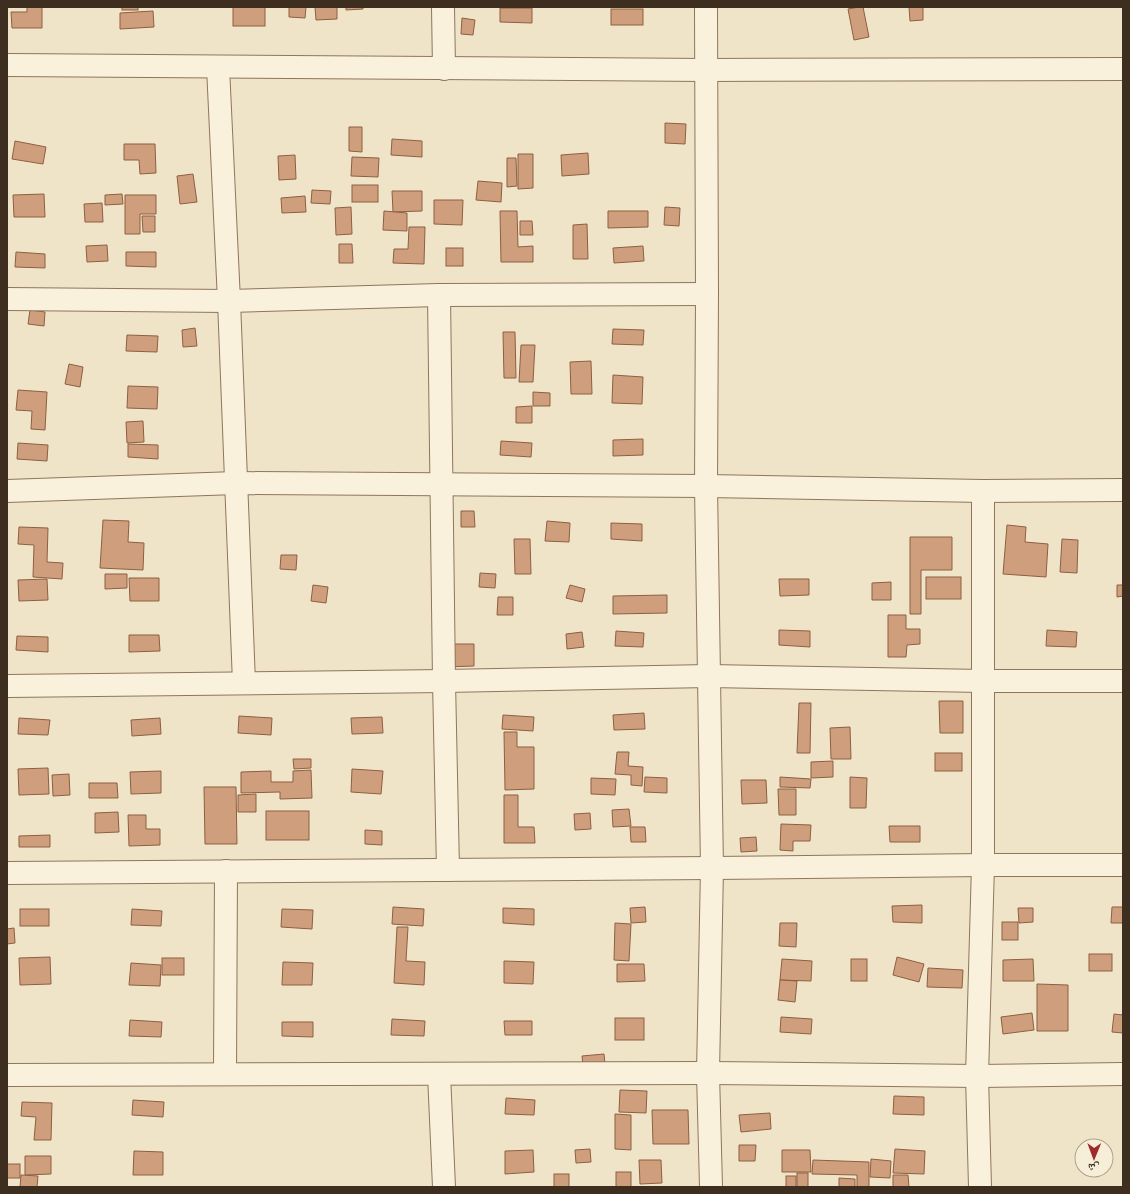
<svg xmlns="http://www.w3.org/2000/svg" width="1130" height="1194" font-family="Literata,'Noto Naskh Arabic',serif">
<style>
.building{fill:#cf9f7d;stroke:#8d5f41}
.lines{fill:none;stroke-linecap:round;stroke-linejoin:round}
.street-casing{stroke:#8d765c;stroke-width:24}
.street{stroke:#faf1dc;stroke-width:22}
</style>
<rect width="100%" height="100%" fill="#f0e4c8"/>
<g class="building">
<polygon points="27,7 42,7 42,28 12,28 11,12 27,12"/>
<rect x="122" y="7" width="16" height="3"/>
<rect x="233" y="7" width="32" height="19"/>
<polygon points="289,7 306,7 305,18 289,17"/>
<polygon points="315,7 337,7 337,19 316,20"/>
<polygon points="346,7 363,7 363,9 346,10"/>
<polygon points="859,7 863,7 869,37 854,40 848,9"/>
<polygon points="909,7 923,7 923,20 910,21"/>
<polygon points="500,8 532,8 532,23 500,22"/>
<rect x="611" y="9" width="32" height="16"/>
<polygon points="153,11 154,27 120,29 120,13"/>
<polygon points="462,18 475,20 473,35 461,34"/>
<polygon points="665,123 686,124 685,144 665,143"/>
<polygon points="349,127 362,127 362,152 349,151"/>
<polygon points="392,139 422,141 422,157 391,155"/>
<polygon points="15,141 46,147 43,164 12,159"/>
<polygon points="124,144 155,144 156,173 140,174 139,160 124,160"/>
<polygon points="588,153 589,174 562,176 561,155"/>
<polygon points="518,154 533,154 533,188 518,189"/>
<polygon points="295,155 296,179 279,180 278,156"/>
<polygon points="352,157 379,158 378,177 351,176"/>
<polygon points="507,158 516,158 517,186 507,187"/>
<polygon points="193,174 197,202 180,204 177,176"/>
<polygon points="478,181 502,183 501,202 476,200"/>
<rect x="352" y="185" width="26" height="17"/>
<polygon points="312,190 331,191 330,204 311,203"/>
<polygon points="392,191 422,191 422,211 393,212"/>
<polygon points="44,194 45,217 14,217 13,195"/>
<polygon points="122,194 123,204 105,205 105,195"/>
<polygon points="125,195 156,195 156,214 140,214 140,234 125,234"/>
<polygon points="305,196 306,212 282,213 281,198"/>
<polygon points="434,200 463,200 462,225 434,224"/>
<polygon points="102,203 103,222 85,222 84,204"/>
<polygon points="351,207 352,234 336,235 335,208"/>
<polygon points="665,207 680,208 679,226 664,225"/>
<polygon points="384,211 407,213 407,231 383,230"/>
<polygon points="500,211 517,211 518,247 533,246 533,262 501,262"/>
<polygon points="608,211 648,211 648,227 608,228"/>
<polygon points="142,216 155,216 155,232 143,232"/>
<polygon points="520,221 532,221 533,235 520,235"/>
<polygon points="587,224 588,259 573,259 573,225"/>
<polygon points="409,227 425,227 424,264 393,263 394,249 408,249"/>
<polygon points="339,244 352,244 353,263 339,263"/>
<polygon points="107,245 108,261 87,262 86,246"/>
<polygon points="643,246 644,261 614,263 613,248"/>
<rect x="446" y="248" width="17" height="18"/>
<polygon points="16,252 45,254 45,268 15,267"/>
<polygon points="126,252 156,252 156,267 126,266"/>
<polygon points="30,310 45,312 44,326 28,324"/>
<polygon points="195,328 197,346 183,347 182,330"/>
<polygon points="613,329 644,330 643,345 612,344"/>
<polygon points="503,332 515,332 516,378 504,378"/>
<polygon points="127,335 158,336 157,352 126,351"/>
<polygon points="521,345 535,345 533,382 519,382"/>
<polygon points="591,361 592,394 571,394 570,362"/>
<polygon points="69,364 83,367 80,387 65,384"/>
<polygon points="613,375 643,377 642,404 612,403"/>
<polygon points="128,386 158,387 157,409 127,408"/>
<polygon points="18,390 47,392 45,430 31,429 32,411 16,410"/>
<polygon points="533,392 550,393 550,406 533,406"/>
<polygon points="532,406 532,423 516,423 516,407"/>
<polygon points="143,421 144,442 127,443 126,422"/>
<polygon points="643,439 643,455 613,456 613,440"/>
<polygon points="501,441 532,443 531,457 500,455"/>
<polygon points="18,443 48,445 47,461 17,459"/>
<polygon points="128,444 158,445 158,459 128,457"/>
<polygon points="461,511 474,511 475,527 461,527"/>
<polygon points="103,520 129,521 128,542 144,543 143,570 100,568"/>
<polygon points="547,521 570,523 569,542 545,541"/>
<polygon points="611,523 642,524 642,541 611,539"/>
<polygon points="1007,525 1026,527 1025,542 1048,544 1046,577 1003,574"/>
<polygon points="19,527 48,528 47,562 63,563 62,579 33,577 34,545 18,544"/>
<polygon points="910,537 952,537 952,570 921,570 921,614 910,614"/>
<polygon points="514,539 530,539 531,574 515,574"/>
<polygon points="1062,539 1078,540 1077,573 1060,572"/>
<polygon points="281,555 297,555 296,570 280,569"/>
<polygon points="480,573 496,574 495,588 479,587"/>
<polygon points="105,574 127,574 127,588 105,589"/>
<rect x="926" y="577" width="35" height="22"/>
<polygon points="129,578 159,578 159,601 130,601"/>
<polygon points="47,579 48,600 19,601 18,580"/>
<polygon points="779,579 809,579 809,595 780,596"/>
<polygon points="891,582 891,600 872,600 872,583"/>
<polygon points="313,585 328,587 326,603 311,601"/>
<polygon points="570,585 585,589 582,602 566,598"/>
<polygon points="1117,585 1123,585 1123,596 1117,597"/>
<polygon points="667,595 667,613 613,614 613,596"/>
<polygon points="498,597 513,597 513,615 497,615"/>
<polygon points="888,615 906,615 906,629 920,629 920,644 907,645 906,657 888,657"/>
<polygon points="779,630 810,631 810,647 779,645"/>
<polygon points="1047,630 1077,632 1076,647 1046,646"/>
<polygon points="616,631 644,633 643,647 615,646"/>
<polygon points="582,632 584,647 567,649 566,634"/>
<polygon points="129,635 159,635 160,651 129,652"/>
<polygon points="17,636 48,637 48,652 16,650"/>
<polygon points="445,644 474,644 474,666 446,667"/>
<polygon points="939,701 963,701 963,733 940,733"/>
<polygon points="799,703 811,703 810,753 797,753"/>
<polygon points="644,713 645,729 614,730 613,715"/>
<polygon points="503,715 534,717 533,731 502,729"/>
<polygon points="239,716 272,718 271,735 238,733"/>
<polygon points="382,717 383,733 352,734 351,718"/>
<polygon points="19,718 50,720 48,735 18,734"/>
<polygon points="160,718 161,734 132,736 131,720"/>
<polygon points="850,727 851,759 831,759 830,728"/>
<polygon points="504,732 517,732 517,747 534,747 534,789 505,790"/>
<polygon points="617,752 629,752 628,766 643,767 642,786 631,785 631,775 615,774"/>
<rect x="935" y="753" width="27" height="18"/>
<polygon points="293,759 311,759 311,768 294,769"/>
<polygon points="833,761 833,777 811,778 811,762"/>
<polygon points="48,768 49,794 19,795 18,769"/>
<polygon points="352,769 383,771 381,794 351,792"/>
<polygon points="311,770 312,798 280,799 280,792 241,793 241,772 271,771 271,782 293,782 293,771"/>
<polygon points="161,771 161,793 131,794 130,772"/>
<polygon points="69,774 70,795 53,796 52,775"/>
<polygon points="645,777 667,778 667,793 644,792"/>
<polygon points="780,777 811,779 810,788 780,787"/>
<polygon points="850,777 867,778 866,808 850,808"/>
<polygon points="591,778 616,779 615,795 591,794"/>
<polygon points="741,780 766,780 767,803 742,804"/>
<polygon points="89,783 117,783 118,798 89,798"/>
<polygon points="204,787 236,787 237,844 205,844"/>
<polygon points="778,789 796,789 796,815 779,815"/>
<polygon points="256,794 256,812 238,812 238,795"/>
<polygon points="504,795 518,795 518,827 534,827 535,843 504,843"/>
<polygon points="629,809 631,826 613,827 612,810"/>
<rect x="266" y="811" width="43" height="29"/>
<polygon points="118,812 119,832 95,833 95,813"/>
<polygon points="590,813 591,829 575,830 574,814"/>
<polygon points="128,815 146,815 146,829 160,829 160,845 129,846"/>
<polygon points="781,824 811,825 810,841 793,841 793,851 780,850"/>
<polygon points="889,826 920,826 920,842 890,842"/>
<polygon points="630,827 645,827 646,842 631,842"/>
<polygon points="365,830 382,831 382,845 365,844"/>
<polygon points="50,835 50,847 19,847 19,836"/>
<polygon points="756,837 757,851 741,852 740,838"/>
<polygon points="922,905 922,923 893,922 892,906"/>
<polygon points="393,907 424,909 423,926 392,924"/>
<polygon points="645,907 646,922 631,923 630,908"/>
<polygon points="1112,907 1123,907 1123,923 1111,923"/>
<polygon points="503,908 534,909 534,925 503,923"/>
<polygon points="1018,908 1033,908 1033,922 1019,923"/>
<rect x="20" y="909" width="29" height="17"/>
<polygon points="132,909 162,911 161,926 131,925"/>
<polygon points="282,909 313,910 312,929 281,927"/>
<rect x="1002" y="922" width="16" height="18"/>
<polygon points="615,923 631,924 629,961 614,960"/>
<polygon points="780,923 797,923 796,947 779,946"/>
<polygon points="397,927 408,927 406,961 425,962 424,985 394,983"/>
<polygon points="14,928 15,943 7,944 7,929"/>
<rect x="1089" y="954" width="23" height="17"/>
<polygon points="50,957 51,984 20,985 19,958"/>
<polygon points="897,957 924,964 919,982 893,975"/>
<rect x="162" y="958" width="22" height="17"/>
<polygon points="782,959 812,961 811,981 780,980"/>
<rect x="851" y="959" width="16" height="22"/>
<polygon points="1033,959 1034,981 1003,981 1003,960"/>
<polygon points="504,961 534,962 533,984 504,983"/>
<polygon points="283,962 313,963 312,985 282,985"/>
<polygon points="131,963 161,965 160,986 129,985"/>
<polygon points="617,964 644,964 645,981 617,982"/>
<polygon points="928,968 963,970 962,988 927,987"/>
<polygon points="780,980 797,981 795,1002 778,1000"/>
<polygon points="1037,984 1068,985 1068,1031 1037,1031"/>
<polygon points="1032,1013 1034,1030 1003,1034 1001,1017"/>
<polygon points="1114,1014 1123,1015 1123,1033 1112,1032"/>
<polygon points="781,1017 812,1019 811,1034 780,1032"/>
<rect x="615" y="1018" width="29" height="22"/>
<polygon points="392,1019 425,1021 424,1036 391,1035"/>
<polygon points="130,1020 162,1022 161,1037 129,1036"/>
<polygon points="504,1021 532,1021 532,1035 505,1035"/>
<polygon points="282,1022 313,1022 313,1037 282,1036"/>
<polygon points="604,1054 605,1064 583,1065 582,1056"/>
<polygon points="620,1090 647,1091 646,1113 619,1112"/>
<polygon points="894,1096 924,1097 924,1115 893,1114"/>
<polygon points="506,1098 535,1100 534,1115 505,1114"/>
<polygon points="133,1100 164,1102 163,1117 132,1115"/>
<polygon points="22,1102 52,1103 51,1140 34,1140 36,1117 21,1116"/>
<polygon points="652,1110 688,1110 689,1144 653,1144"/>
<polygon points="770,1113 771,1129 741,1132 739,1115"/>
<polygon points="615,1114 631,1115 631,1150 615,1149"/>
<polygon points="739,1145 756,1145 755,1161 739,1161"/>
<polygon points="590,1149 591,1162 576,1163 575,1150"/>
<polygon points="895,1149 925,1151 924,1174 893,1173"/>
<polygon points="533,1150 534,1172 505,1174 505,1151"/>
<polygon points="782,1150 810,1150 811,1172 782,1172"/>
<polygon points="134,1151 163,1152 163,1175 133,1175"/>
<polygon points="25,1156 51,1156 51,1174 25,1175"/>
<polygon points="871,1159 891,1161 890,1178 870,1177"/>
<polygon points="639,1160 661,1160 662,1183 640,1184"/>
<polygon points="813,1160 869,1162 869,1187 857,1187 857,1175 812,1174"/>
<rect x="7" y="1164" width="13" height="14"/>
<rect x="616" y="1172" width="15" height="15"/>
<rect x="797" y="1173" width="11" height="14"/>
<rect x="554" y="1174" width="15" height="13"/>
<polygon points="21,1175 38,1176 37,1187 20,1187"/>
<polygon points="893,1175 908,1175 909,1187 893,1187"/>
<rect x="786" y="1176" width="10" height="11"/>
<polygon points="839,1178 855,1179 855,1187 839,1187"/>
</g>
<g class="lines">
<g class="street-casing">
<g id="street">
<polyline points="443,7 444,69"/>
<polyline points="706,7 707,294 706,486 712,868 708,1073 711,1187"/>
<polyline points="7,65 706,70 1123,69"/>
<polyline points="218,67 229,301 244,683"/>
<polyline points="439,295 444,681 448,870"/>
<polyline points="7,299 229,301 439,295 707,294"/>
<polyline points="7,491 236,483 706,486 983,491 1123,490"/>
<polyline points="7,686 444,681 709,676 983,681 1123,681"/>
<polyline points="7,873 712,868 983,865 1123,865"/>
<polyline points="225,1074 226,871"/>
<polyline points="439,1074 444,1187"/>
<polyline points="7,1075 708,1073 977,1076 1123,1074"/>
<polyline points="980,1187 977,1076 983,865 983,491"/>
</g>
</g>
<use href="#street" class="street"/>
</g>
<rect width="1130" height="1194" fill="none" stroke="#3d2e20" stroke-width="16"/>
<g transform="translate(1094 1158) rotate(181)"><circle r="19" fill="#f7eed8" stroke="#ada18e"/>
<path d="M0-3L7 15L0 10L-7 15Z" fill="#9e2a2b"/>
<text y="-6" font-size="11" font-weight="bold" text-anchor="middle" fill="#3d2e20">ش</text>
</g>
</svg>
